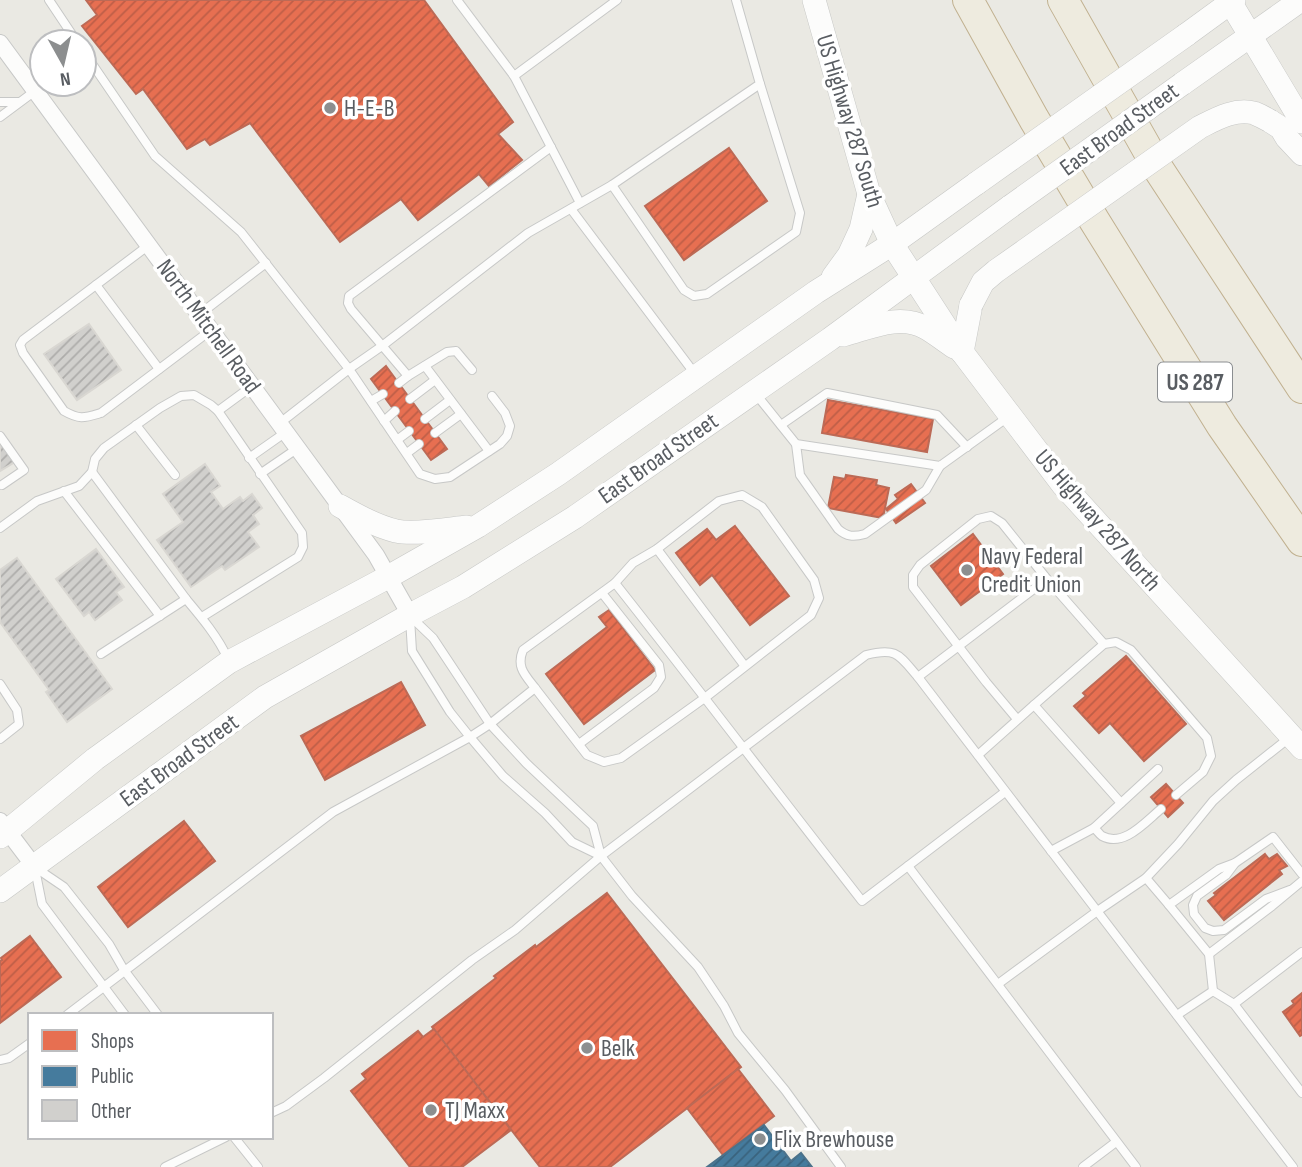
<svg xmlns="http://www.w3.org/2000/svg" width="1302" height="1167" font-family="'Sofia Sans Condensed',sans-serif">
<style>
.shops{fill:url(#shops-hatch);stroke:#bc6a56;stroke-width:2}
.public{fill:url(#public-hatch);stroke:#4b728b;stroke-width:2}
.building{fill:url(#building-hatch);stroke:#d9d7d2;stroke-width:2}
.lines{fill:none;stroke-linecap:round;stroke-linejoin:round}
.lane-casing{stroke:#c7c8c7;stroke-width:10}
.street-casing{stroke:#c7c8c7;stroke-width:18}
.secondary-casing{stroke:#c6c7c5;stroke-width:24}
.highway-casing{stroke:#c1b190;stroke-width:32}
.lane{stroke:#fcfcfb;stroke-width:8}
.street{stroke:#fcfcfb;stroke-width:16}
.secondary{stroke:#fcfcfb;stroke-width:23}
.highway{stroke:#eeebdf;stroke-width:30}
.secondary-bridge-casing{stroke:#c6c7c5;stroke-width:24;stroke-linecap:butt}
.secondary-bridge{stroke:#fcfcfb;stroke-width:23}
.poi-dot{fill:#8c8e8f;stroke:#fff;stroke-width:2.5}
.labels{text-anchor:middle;stroke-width:7;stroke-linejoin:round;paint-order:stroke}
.shield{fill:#fff;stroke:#8b8e91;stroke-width:2}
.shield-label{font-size:23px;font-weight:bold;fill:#595d62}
.poi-label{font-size:24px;fill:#595d62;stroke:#fff;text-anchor:start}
.street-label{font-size:24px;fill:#595d62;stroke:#fff}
</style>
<defs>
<pattern id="shops-hatch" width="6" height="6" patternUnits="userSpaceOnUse" patternTransform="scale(1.75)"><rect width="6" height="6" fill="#e76f51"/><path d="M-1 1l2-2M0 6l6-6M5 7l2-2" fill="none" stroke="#be5e47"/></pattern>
<pattern id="public-hatch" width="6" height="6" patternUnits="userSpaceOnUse" patternTransform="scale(1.75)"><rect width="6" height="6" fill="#457b9d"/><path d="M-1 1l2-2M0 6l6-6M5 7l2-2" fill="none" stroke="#3a637d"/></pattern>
<pattern id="building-hatch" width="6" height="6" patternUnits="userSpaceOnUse" patternTransform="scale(1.75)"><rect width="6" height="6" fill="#d1d0cd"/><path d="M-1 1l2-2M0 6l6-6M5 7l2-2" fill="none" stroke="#adacaa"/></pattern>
</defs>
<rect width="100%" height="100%" fill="#eae9e3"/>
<g class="shops">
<polygon points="86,0 424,0 513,122 498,134 522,160 489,186 479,174 418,220 401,199 340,242 250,123 210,145 205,139 187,149 143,89 136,94 82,26 97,15"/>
<polygon points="729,148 767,201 684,260 645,206"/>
<polygon points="386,366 447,449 431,460 371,379"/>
<polygon points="828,400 933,419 927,452 822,433"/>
<polygon points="846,475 877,480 876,485 889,488 883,518 828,508 834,477 845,479"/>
<polygon points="911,484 925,503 896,523 886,509 898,499 895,495"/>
<polygon points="735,526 789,596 750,625 712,575 700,585 676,553 707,529 716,540"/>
<polygon points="973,534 1003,574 961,605 931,566"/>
<polygon points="609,610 655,670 584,724 546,674 607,627 599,617"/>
<polygon points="1126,656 1186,724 1144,761 1110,723 1099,733 1074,706 1086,696 1083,693"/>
<polygon points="401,682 425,725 325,780 301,736"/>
<polygon points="1166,784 1183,803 1168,817 1151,797"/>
<polygon points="184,821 215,861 128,927 98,887"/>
<polygon points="1265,854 1269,859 1277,854 1287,866 1279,870 1282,874 1224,920 1208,901 1216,895 1214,893"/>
<polygon points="607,893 741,1067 610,1167 540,1167 432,1027 496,978 494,976 535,945 536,947"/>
<polygon points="30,936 61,977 0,1023 0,961 2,960 1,958"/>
<polygon points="1302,993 1302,1035 1300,1036 1283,1012 1294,1004 1292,1001"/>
<polygon points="434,1029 511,1130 462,1167 410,1167 351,1091 366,1079 362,1074 418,1031 423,1037"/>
<polygon points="738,1069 774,1116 723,1155 687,1108"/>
</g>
<polygon class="public" points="764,1125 791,1161 801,1153 812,1167 707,1167"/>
<g class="building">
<polygon points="89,324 121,370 77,400 44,354"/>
<polygon points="2,443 15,462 0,471 0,445"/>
<polygon points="205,464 220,486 211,492 223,509 240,497 243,501 252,494 262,508 253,515 259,524 248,532 259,547 225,570 222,566 191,587 157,540 183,522 163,494"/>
<polygon points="96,549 124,587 116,592 122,600 95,620 89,612 84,616 56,579"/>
<polygon points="17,558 112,689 67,722 46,692 49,690 0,622 0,570"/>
</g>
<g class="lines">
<g class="lane-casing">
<g id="lane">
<polyline points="49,0 77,42"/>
<polyline points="457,0 514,76 617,0"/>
<polyline points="84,52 155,156 241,232 349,369 280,423"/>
<polyline points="514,76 580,203"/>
<polyline points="0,102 19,102"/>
<polyline points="0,117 35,91"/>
<polyline points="612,185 684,290 694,296 707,294 796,232 800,213 760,84"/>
<polyline points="571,209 695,374"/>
<path d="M149,245l-126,95 -3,5 3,8 41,58c16,9 20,7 37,2l110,-83"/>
<polyline points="96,285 159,369"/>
<polyline points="200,314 266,263"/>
<polyline points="425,366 489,451"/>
<polyline points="472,370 456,351 447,352 408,376 351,309 348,303 349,296 551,147"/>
<polyline points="399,383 408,376"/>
<polyline points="755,393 796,444 940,466 1008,417"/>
<polyline points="492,396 505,413 510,426 507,436 500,444 450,477 435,479 420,474 349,369 382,346 528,233 612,185 760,84 736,0"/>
<polyline points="410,399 435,380"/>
<polyline points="371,401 383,394"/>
<polyline points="425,419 450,400"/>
<polyline points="384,421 395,411"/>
<polyline points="136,425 175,475"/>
<polyline points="781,425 827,393 937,415 967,447"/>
<polyline points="435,433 461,414"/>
<polyline points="0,436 24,470 2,485"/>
<polyline points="397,440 409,431"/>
<path d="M796,444l4,31 38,54c9,8 16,8 27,5l61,-44 14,-24"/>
<polyline points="407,453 419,444"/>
<polyline points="249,458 286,432"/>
<path d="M92,472l94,127c16,19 32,38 42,60"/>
<polyline points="260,474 298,448"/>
<polyline points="64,491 160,616"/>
<polyline points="0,528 37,501 79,486 92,472 95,459 104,448 160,408 181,396 194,395 211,405 218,411 252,386"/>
<polyline points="657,549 744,665"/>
<polyline points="1047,579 1104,644"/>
<polyline points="202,617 298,557 303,547 302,533 218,411"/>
<polyline points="411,617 433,638 490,724 526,763 593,826 601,856 632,896 698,967 724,1006 738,1033 785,1090 841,1167"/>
<polyline points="410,618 412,651 450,712 470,737 503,776 545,813 572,842 601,856"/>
<polyline points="101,654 186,599"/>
<polyline points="918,677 1047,579 1002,523 991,516 978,519 920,565 913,575 913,587 986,682 1017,719"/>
<polyline points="0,684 17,710 19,724 0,739"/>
<polyline points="535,688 587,755 604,762 621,758 706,697 811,615 819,598 814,580 762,507 742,495 719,501 657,549 633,563 615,583"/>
<polyline points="1034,705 1104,644 1116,642 1131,650 1207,738 1211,756 1203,772 1176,795"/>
<polyline points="579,744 654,688 661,677 659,665 602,593"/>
<polyline points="978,755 1034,705 1121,803"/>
<path d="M1094,828c3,2 5,6 8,8 22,12 44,-15 59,-27"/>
<polyline points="1051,851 1094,828 1158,769"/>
<polyline points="1235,863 1226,875 1197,896 1193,905 1194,914 1205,928 1213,931 1224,930 1266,899 1290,890"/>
<polyline points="908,866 1136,1167"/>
<polyline points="36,868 64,887 109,944 124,970 158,1015"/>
<polyline points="35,869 42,904 125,1015"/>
<polyline points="1146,878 1169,905"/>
<polyline points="1209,954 1272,906 1302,881"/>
<polyline points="998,984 1096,912 1146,878 1178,844 1213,801 1236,780 1289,738"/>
<polyline points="1213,991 1209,954 1169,905 1219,869 1235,863 1273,837 1302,874"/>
<polyline points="1234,1004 1302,952"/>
<path d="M67,1015l266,-203 137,-75 20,-13 45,-36c-10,-13 -19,-21 -12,-38l92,-67c83,105 164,212 247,318l143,-109"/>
<polyline points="1177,1015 1213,991 1234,1004 1302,1093"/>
<polyline points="0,1060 9,1058 30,1043"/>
<path d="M271,1113l15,-7 38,-28 148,-118 43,-30 86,-74 265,-201c31,-8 33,0 52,22l375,490"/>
<polyline points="234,1137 258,1167"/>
<polyline points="165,1167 226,1137"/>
<polyline points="1083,1167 1116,1142"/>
</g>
</g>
<g class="street-casing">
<g id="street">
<polyline points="0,43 376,555 410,615"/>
<polyline points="0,821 34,866"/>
</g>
</g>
<g class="secondary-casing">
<g id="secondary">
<polyline points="814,0 869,194 892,244 962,352 1063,485 1302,748"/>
<polyline points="1229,0 1302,122"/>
<polyline points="1186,35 1234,0"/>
<polyline points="1182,84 1301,0"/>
<polyline points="1270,121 1281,128 1287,138 1302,154"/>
<polyline points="833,277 849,255 861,229 869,194"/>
<path d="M843,335c27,-7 56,-22 83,-7 9,5 19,13 28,19"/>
<polyline points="962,352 971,305"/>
<path d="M340,506c18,10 36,20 56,25 19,4 52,-2 71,-4"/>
<polyline points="0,837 95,759 229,662 388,577 478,526 558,474 816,292 892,244 977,183"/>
<polyline points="0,891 265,697 410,615 463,587 575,517 830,339 1011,206"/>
</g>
</g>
<g class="highway-casing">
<g id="highway">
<polyline points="968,0 1034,119 1094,220 1222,426 1302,541"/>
<polyline points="1063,0 1159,170 1302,388"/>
</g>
</g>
<use href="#lane" class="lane"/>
<use href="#street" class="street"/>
<use href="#secondary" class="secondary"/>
<use href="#highway" class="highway"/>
<g class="secondary-bridge-casing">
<g id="secondary-bridge">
<polyline points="977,183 1186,35"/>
<polyline points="1011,206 1182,84"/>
<path d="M971,305l12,-23 13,-11 204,-144c16,-8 35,-19 54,-14 5,2 11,5 16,8"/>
</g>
</g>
<use href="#secondary-bridge" class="secondary-bridge"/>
</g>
<g class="poi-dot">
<circle cx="330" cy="108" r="7"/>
<circle cx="967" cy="570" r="7"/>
<circle cx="587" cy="1048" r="7"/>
<circle cx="431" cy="1110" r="7"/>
<circle cx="760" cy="1139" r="7"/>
</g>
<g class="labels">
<rect class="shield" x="1158" y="362.5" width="74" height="39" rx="5"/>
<g class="shield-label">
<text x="1195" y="390">US 287</text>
</g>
<g class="poi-label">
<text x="344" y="116">H-E-B</text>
<text x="981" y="564">Navy Federal<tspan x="981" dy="28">Credit Union</tspan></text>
<text x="601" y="1056">Belk</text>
<text x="445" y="1118">TJ Maxx</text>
<text x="774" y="1147">Flix Brewhouse</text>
</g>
<g class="street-label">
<text transform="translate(850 121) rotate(73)" y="8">US Highway 287 South</text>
<text transform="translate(1119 129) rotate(-36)" y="8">East Broad Street</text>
<text transform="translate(209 326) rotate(54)" y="8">North Mitchell Road</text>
<text transform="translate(658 458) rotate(-35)" y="8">East Broad Street</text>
<text transform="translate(1098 520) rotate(49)" y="8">US Highway 287 North</text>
<text transform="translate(179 760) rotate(-36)" y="8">East Broad Street</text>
</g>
</g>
<rect x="28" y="1013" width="245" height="126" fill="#ffffff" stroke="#bdbec0" stroke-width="2"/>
<rect x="42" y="1030" width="35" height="21" fill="#e76f51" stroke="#bdbec0" stroke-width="2"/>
<text x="91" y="1048" font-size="21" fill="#595d62">Shops</text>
<rect x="42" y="1066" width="35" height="21" fill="#457b9d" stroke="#bdbec0" stroke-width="2"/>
<text x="91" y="1083" font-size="21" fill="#595d62">Public</text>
<rect x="42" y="1100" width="35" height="21" fill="#d1d0cd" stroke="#bdbec0" stroke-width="2"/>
<text x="91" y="1118" font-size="21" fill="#595d62">Other</text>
<g transform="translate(63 63) rotate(172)"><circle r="33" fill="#ffffff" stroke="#bdbec0" stroke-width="2"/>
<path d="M0-5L12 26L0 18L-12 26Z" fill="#8c8e8f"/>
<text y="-10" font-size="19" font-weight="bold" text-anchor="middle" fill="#595d62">N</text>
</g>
</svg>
